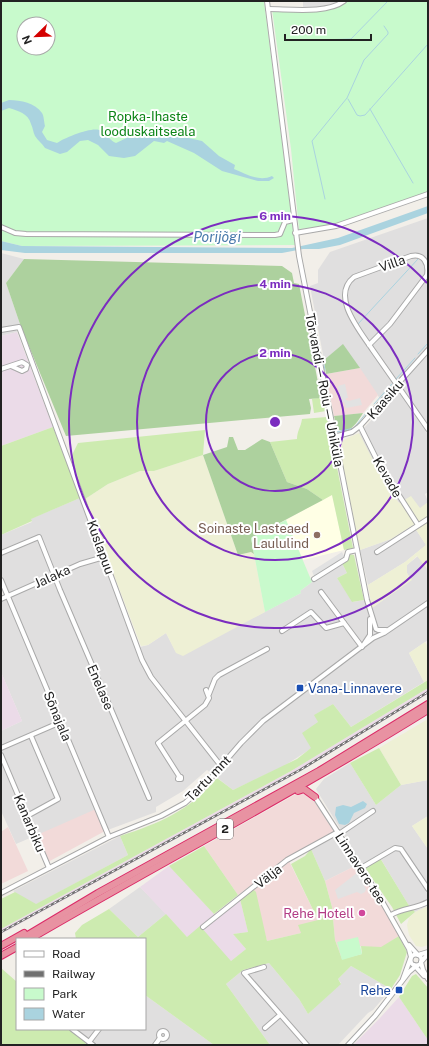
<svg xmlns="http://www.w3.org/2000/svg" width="429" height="1046" font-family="'Public Sans',sans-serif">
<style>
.residential{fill:#e0dfdf}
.commercial{fill:#f2dad9}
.industrial{fill:#ebdbe8}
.education{fill:#ffffe5}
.farmland{fill:#eef0d5}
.grass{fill:#cdebb0}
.forest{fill:#add19e}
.park{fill:#c8facc;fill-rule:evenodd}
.parking{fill:#e2e2e2}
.water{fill:#aad3df}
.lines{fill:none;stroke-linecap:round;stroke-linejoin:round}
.stream{stroke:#aad3df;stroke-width:1}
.minor-casing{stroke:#a9a9a9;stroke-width:6}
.highway-casing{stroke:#dc2a67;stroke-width:8}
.minor{stroke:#fff;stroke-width:4}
.highway{stroke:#e892a2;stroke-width:6}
.rail-casing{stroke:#707070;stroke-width:2.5}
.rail{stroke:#fff;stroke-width:1;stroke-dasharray:3;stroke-linecap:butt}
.ring{fill:none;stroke:#7b2cbf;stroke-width:2}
.education-dot{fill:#8d6e63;stroke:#fff;stroke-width:1.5}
.transit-dot{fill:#1a4fb4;stroke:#fff;stroke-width:1.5}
.hotel-dot{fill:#d1479c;stroke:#fff;stroke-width:1.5}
.labels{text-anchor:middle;stroke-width:4;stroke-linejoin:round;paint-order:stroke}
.shield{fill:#fff;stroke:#646464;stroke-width:1}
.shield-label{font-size:12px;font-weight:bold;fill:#222}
.park-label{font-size:13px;fill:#0c8416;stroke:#fff}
.street-label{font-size:13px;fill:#222;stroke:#fff}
.education-label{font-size:13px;fill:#785e54;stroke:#fff;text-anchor:end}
.transit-label{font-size:13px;fill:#164399;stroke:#fff;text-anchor:start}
.hotel-label{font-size:13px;fill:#b23c85;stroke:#fff;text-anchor:end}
.water-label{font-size:14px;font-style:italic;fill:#4a7aab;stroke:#fff}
.centre{fill:#7b2cbf;stroke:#fff;stroke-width:2}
.ring-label{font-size:12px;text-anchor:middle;font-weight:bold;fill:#7b2cbf;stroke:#fff;stroke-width:4;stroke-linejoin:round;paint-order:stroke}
</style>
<rect width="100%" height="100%" fill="#f2efe9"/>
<g class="residential">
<polygon points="303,1 344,1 303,36"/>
<polygon points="428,218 428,492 425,494 428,502 420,509 399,503 368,452 359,433 385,406 343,345 324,360 310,286 318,283 318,270 330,252"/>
<polygon points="1,253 24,259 6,283 21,327 16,329 17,332 1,336"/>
<polygon points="80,498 136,648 148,645 166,633 176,652 257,616 301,593 300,591 312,582 312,580 342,563 347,573 337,578 353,602 370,599 372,608 411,580 407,573 407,565 418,556 428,570 428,640 409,653 424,682 351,727 333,704 315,715 318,722 312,748 284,766 233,790 207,770 183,791 156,807 156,812 105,831 37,835 16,844 1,811 1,731 22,721 1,672 1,601 5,599 1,588 1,535 32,522 30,519"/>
<polygon points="413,525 426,545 405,562 368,585 360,550 391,539"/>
<polygon points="350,763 376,805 401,785 428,780 428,816 412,826 428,849 428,906 415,912 408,904 379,856 363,866 316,789 324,779"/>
<polygon points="120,836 128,855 35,905 13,891"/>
<polygon points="338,836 355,866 325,881 311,849"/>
<polygon points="140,887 166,914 138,937 109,909"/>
<polygon points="269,963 299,999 308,1014 341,983 338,979 351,966 391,989 373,1010 368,1013 338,1045 270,1045 226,984 243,970"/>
<polygon points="145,995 214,1045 85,1045 86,1043 69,1029 145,1029"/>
</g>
<g class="commercial">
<polygon points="360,368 378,395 363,413 334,416 326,374"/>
<polygon points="302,793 312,797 334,832 287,858 238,895 204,846 296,794"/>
<polygon points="96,809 105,831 48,862 37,835"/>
<polygon points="8,827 28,871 1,884 1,832"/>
<polygon points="289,861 318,920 301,933 267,941 253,889"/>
<polygon points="355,866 375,894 399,936 381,948 361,946 342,960 335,940 332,907 325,881"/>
</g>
<g class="industrial">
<polygon points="17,332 53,427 1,446 1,336"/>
<polygon points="1,672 22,721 1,731"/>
<polygon points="428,688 428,694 294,775 1,934 1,929 291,771"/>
<polygon points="169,866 217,917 240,899 248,932 233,934 246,949 231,961 187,937 140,887"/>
<polygon points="399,997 428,1040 428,1044 353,1045 380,1018"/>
</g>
<polygon class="education" points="332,494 344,550 303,560 286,520"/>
<g class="farmland">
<polygon points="359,433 386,485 399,503 411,496 420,508 428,502 428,570 417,556 407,565 407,573 412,580 372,608 368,585 405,562 426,545 413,525 391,539 360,550 338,445 343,440"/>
<polygon points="203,455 238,555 251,552 254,554 265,612 183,656 176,653 166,633 148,645 141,646 85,499 108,484 140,471 154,471"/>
<polygon points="425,642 428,647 428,680 424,682 409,653"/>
<polygon points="428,719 428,780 401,785 379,748"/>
<polygon points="428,816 428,849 412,826"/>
<polygon points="428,906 428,945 422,947 416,946 409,935 407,925 409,918 415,912"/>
</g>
<g class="grass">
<polygon points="324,397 326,411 314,413 312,399"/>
<path d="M327,417l26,131 -9,2 -12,-55 -9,5 -16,-11 -20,-7 -17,-40 27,-3c0,-8 4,-12 5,-20z"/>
<polygon points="53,427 80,498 31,519 32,521 1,535 1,446"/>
<polygon points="205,430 203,455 154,471 140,471 108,484 85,499 71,457 78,443"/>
<polygon points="349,554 354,555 364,600 352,602 337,578 347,573 342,563"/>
<path d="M428,680v8l-137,83 -290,158v-30l14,-7 21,12 92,-49 -8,-19c40,-13 69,-25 97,-58l16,12 64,-31 14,-11 -9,-15 16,-11 -4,-7 19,-11 18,23z"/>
<polygon points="379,748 401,785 376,805 350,763"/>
<polygon points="204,846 238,895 214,914 169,866"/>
<polygon points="311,849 325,881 332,907 335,940 342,959 362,954 361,946 381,947 399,936 407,952 400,975 391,989 351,966 338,979 341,984 308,1014 299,999 269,963 243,970 226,984 270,1045 214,1045 145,995 145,939 76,939 75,933 82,925 109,909 138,937 166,914 187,937 200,926 231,961 246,949 233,934 248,932 240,899 253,889 256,892 267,941 301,933 298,925 318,920 291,864 305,856"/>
<polygon points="380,858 408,904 415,912 401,924 392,907 365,868"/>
<polygon points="1,968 17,982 17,1029 69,1029 86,1043 85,1045 1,1045"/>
<polygon points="416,974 428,988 428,1040 399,997 412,976"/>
</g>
<g class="forest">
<polygon points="24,259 282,266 292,273 294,283 299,284 321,398 309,399 311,408 310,414 66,436 21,327 6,283"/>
<polygon points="343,344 360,368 326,374 324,360"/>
<path d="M363,413c-5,8 -9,15 -18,19l-8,-3 -3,-13z"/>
<polygon points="229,437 233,437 238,450 245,450 262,439 270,442 287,482 307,489 323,500 251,538 254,554 251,552 238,555 203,455 227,447"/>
</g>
<g class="park">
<path d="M1,1h263l31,244 -273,1 -21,-5zM24,24h24v24h-24z"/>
<polygon points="344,1 428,1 428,192 326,227 299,229 291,149 272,9 330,9"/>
<polygon points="286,520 312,582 300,591 301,593 265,612 251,538"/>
<polygon points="358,937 362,954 342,960 337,942"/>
</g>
<g class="parking">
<polygon points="345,384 348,398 346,398 346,400 349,401 360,398 362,405 346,408 344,402 341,403 338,386"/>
<polygon points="342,552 345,558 314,576 312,571"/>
<polygon points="358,872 365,882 363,884 366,889 365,892 361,894 357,892 338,899 335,890"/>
</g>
<g class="water">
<path d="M9,100c12,0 26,3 33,13 2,3 2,9 3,13l-3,6 5,8 10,3c7,-5 34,-16 42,-13 7,2 11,11 17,13l17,-8 24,-4 45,10 17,15 16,9 -1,4c12,5 25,13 38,7l2,2 -5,3h-11l-36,-10 -28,-18 -27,-12 -3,2 -10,-2 -19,15 -11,2 -15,-2 -11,-11 -10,-5 -8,1 -13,11 -7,2 -15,-6c-3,-5 -7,-7 -10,-12 -2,-4 -2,-8 -4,-12 -3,-11 -13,-13 -22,-16l-8,3v-8z"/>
<polygon points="428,206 428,213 340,245 319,249 303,249 282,253 25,253 1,250 1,241 22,246 292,248 338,238"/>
<polygon points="363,801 367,804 365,808 354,813 349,823 345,825 339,824 335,815 336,807 343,805 351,807"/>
</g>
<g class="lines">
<g class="stream">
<polyline points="320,40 351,39 388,1"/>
<polyline points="348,99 357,115 360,116 365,115 428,44"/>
<polyline points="370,109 413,183"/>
<polyline points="325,199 312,141 347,98 364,60 388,34 388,32 384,26"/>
<polyline points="358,324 418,259"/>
<polyline points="418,354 428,343"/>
<polyline points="323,360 325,370"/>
<polyline points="396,379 415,358"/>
<polyline points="374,404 392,384"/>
<polyline points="337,432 354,428 367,412"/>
</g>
<g class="minor-casing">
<g id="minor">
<polyline points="267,1 299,256 367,600 376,629"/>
<path d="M268,9c22,0 59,5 76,-8"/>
<polyline points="1,227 15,233 26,234 275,235 280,234 285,222 293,220"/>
<polyline points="295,233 336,226 428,194"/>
<polyline points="1,330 19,327 142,660 151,677 221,766"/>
<path d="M369,345l21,-21 37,-49c2,-12 -4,-22 -16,-19l-57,21c-24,19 6,54 18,72l56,80"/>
<polyline points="1,369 22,362 27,365 26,369 22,371 11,366"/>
<polyline points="360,426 379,464 418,525"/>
<polyline points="334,437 352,432 360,426 428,350"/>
<polyline points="377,552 428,519"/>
<polyline points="1,553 39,537 60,590 149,798"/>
<polyline points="314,579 346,559 348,552 357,550"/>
<polyline points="1,580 109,837"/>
<polyline points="321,592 362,647"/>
<polyline points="1,599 80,564 104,557"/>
<polyline points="378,630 386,630"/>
<polyline points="282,631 311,612 326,628 344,623"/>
<polyline points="364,644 370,635 370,619"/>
<polyline points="209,694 215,679 219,675 267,649"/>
<polyline points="1,748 61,722"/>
<polyline points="1,755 49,868"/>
<polyline points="179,776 178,779 181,779 181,777 179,776 158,743 205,705 209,698 206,690"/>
<polyline points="315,797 379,896 409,949 411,957 403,979"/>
<polyline points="27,816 58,799 31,736"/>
<polyline points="339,834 373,811"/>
<polyline points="361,868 395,848 401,849 428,889"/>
<polyline points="1,893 109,837 161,816 185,803 204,786 241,743 263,721 373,638 384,633 428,603"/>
<path d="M391,915c12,-7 24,-6 37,-13"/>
<polyline points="203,927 287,860 338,832"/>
<polyline points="409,945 418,955 428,952"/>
<polyline points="428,954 421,962 423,970 428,979"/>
<circle cx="416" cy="960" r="5.5"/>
<polyline points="414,965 424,976"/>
<polyline points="264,967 244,973 307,1045"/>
<polyline points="265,1028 280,1015"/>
<polyline points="72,1029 93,1045"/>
<circle cx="163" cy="1035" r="4"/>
<polyline points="89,1042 99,1029"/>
<polyline points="155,1045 160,1038"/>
<polyline points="348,1045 375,1016 409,972 416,966"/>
</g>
</g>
<g class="highway-casing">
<g id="highway">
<polyline points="298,791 304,789 315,797"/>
<polyline points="21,939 98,893 319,771 428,704"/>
<path d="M30,939c132,-77 268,-148 398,-229"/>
<polyline points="1,946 24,933"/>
<polyline points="1,956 17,947"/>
</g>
</g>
<use href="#minor" class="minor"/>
<use href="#highway" class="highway"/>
<g class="rail-casing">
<polyline id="rail" points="1,932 300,770 428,692"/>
</g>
<use href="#rail" class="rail"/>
</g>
<g class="ring">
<circle cx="275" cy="422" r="69"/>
<circle cx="275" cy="422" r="138"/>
<path d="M427 561A206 206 0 1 1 427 283"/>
</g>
<circle class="education-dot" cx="317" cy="535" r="4"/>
<g class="transit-dot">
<rect x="296" y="684" width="8" height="8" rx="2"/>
<rect x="395" y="986" width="8" height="8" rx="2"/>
</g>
<circle class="hotel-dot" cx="362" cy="913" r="4"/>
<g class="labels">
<rect class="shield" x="217" y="819" width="16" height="20" rx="3"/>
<g class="shield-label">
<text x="225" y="833">2</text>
</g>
<g class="park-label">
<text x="148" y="121">Ropka-Ihaste<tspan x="148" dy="15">looduskaitseala</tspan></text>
</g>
<g class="street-label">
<text transform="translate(392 263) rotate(-19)" y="5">Villa</text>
<text transform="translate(325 390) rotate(79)" y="5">Tõrvandi — Roiu — Uniküla</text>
<text transform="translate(385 399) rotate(-49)" y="5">Kaasiku</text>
<text transform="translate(388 477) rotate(60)" y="5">Kevade</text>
<text transform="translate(101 547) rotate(70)" y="5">Kuslapuu</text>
<text transform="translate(52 576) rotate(-24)" y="5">Jalaka</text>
<text transform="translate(101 687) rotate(67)" y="5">Enelase</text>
<text transform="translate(58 716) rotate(67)" y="5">Sõnajala</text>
<text transform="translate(208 778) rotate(-46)" y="5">Tartu mnt</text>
<text transform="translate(30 823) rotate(67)" y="5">Kanarbiku</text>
<text transform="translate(361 868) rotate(57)" y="5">Linnavere tee</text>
<text transform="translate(268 876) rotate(-38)" y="5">Välja</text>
</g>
<g class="education-label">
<text x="309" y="533">Soinaste Lasteaed<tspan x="309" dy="15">Laululind</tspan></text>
</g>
<g class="transit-label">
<text x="308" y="693">Vana-Linnavere</text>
<text x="391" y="995" text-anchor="end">Rehe</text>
</g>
<g class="hotel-label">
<text x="354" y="918">Rehe Hotell</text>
</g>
<g class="water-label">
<text x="217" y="242">Porijõgi</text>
</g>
</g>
<circle cx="275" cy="422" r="6" class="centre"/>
<g class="ring-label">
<text x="275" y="220">6 min</text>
<text x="275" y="288">4 min</text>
<text x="275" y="357">2 min</text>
</g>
<rect width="429" height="1046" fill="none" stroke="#222222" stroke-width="4"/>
<rect x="16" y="938" width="130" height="92" fill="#ffffff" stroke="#a7a7a7"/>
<rect x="24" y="951" width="20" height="6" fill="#ffffff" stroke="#a7a7a7"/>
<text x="52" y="958" font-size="12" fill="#222222">Road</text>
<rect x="24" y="971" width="20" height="6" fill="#707070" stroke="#a7a7a7"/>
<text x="52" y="978" font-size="12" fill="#222222">Railway</text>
<rect x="24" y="988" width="20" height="12" fill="#c8facc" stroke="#a7a7a7"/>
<text x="52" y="998" font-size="12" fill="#222222">Park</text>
<rect x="24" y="1008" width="20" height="12" fill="#aad3df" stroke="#a7a7a7"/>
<text x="52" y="1018" font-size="12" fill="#222222">Water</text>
<g transform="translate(36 36) rotate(247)"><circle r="19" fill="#ffffff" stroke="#a7a7a7"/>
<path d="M0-3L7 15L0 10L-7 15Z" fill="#d40000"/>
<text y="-6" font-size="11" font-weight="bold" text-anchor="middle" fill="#222222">N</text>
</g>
<path d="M285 34v6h86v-6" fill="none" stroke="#222222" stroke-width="2"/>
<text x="291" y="34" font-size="12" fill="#222222" stroke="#ffffff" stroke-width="3" paint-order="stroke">200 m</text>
</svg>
